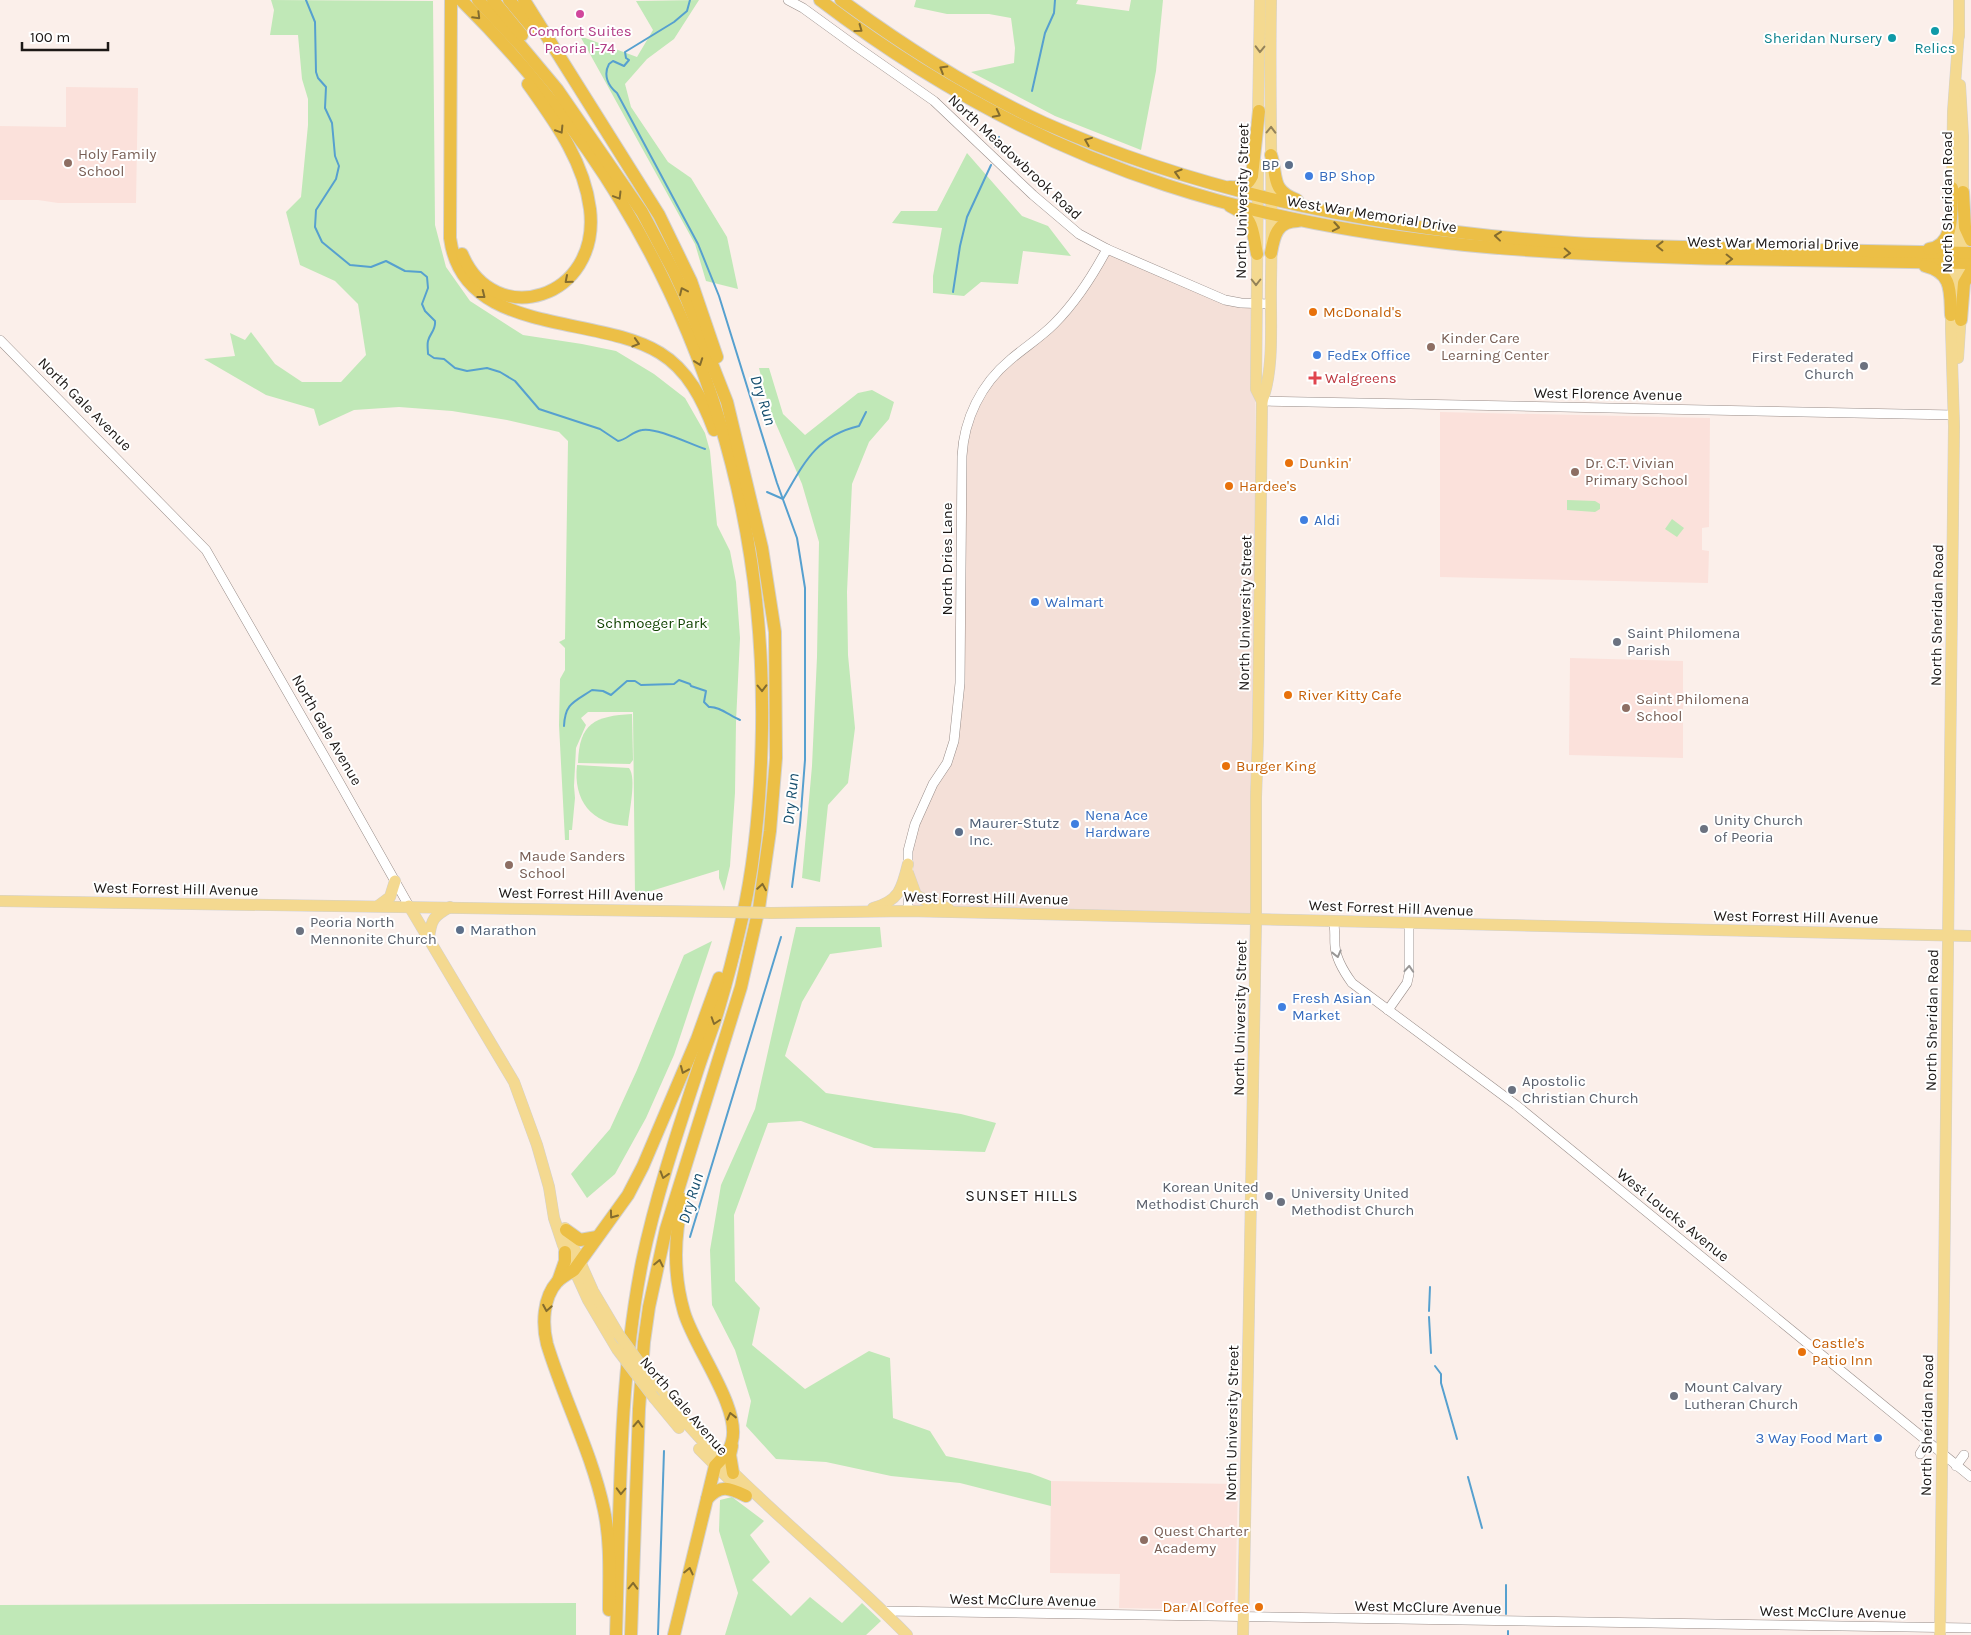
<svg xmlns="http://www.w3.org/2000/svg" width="1971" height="1635" font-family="Karla,sans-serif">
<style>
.built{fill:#f4e0d8}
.education{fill:#fbe1db}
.green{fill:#c0e8b7}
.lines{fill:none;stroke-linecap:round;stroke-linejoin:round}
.stream{stroke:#56a0cf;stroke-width:2}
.minor-casing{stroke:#988c88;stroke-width:10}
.major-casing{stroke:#d2d1d0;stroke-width:12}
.highway-casing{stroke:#d2d1d0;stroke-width:14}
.minor{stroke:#fff;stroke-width:9}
.major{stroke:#f4d990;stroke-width:11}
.highway{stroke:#ecbf46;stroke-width:12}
.major-bridge-casing{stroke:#d2d1d0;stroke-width:12;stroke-linecap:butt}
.major-bridge{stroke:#f4d990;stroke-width:11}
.oneway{stroke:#846c2e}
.oneway2{stroke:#938259}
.oneway3{stroke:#999796}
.hotel-dot{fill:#d1479c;stroke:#fff;stroke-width:2}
.culture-dot{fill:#0f9aa8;stroke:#fff;stroke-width:2}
.education-dot{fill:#8d6e63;stroke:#fff;stroke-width:2}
.service-dot{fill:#5c6f8a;stroke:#fff;stroke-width:2}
.shop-dot{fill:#3f7fe0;stroke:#fff;stroke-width:2}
.food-dot{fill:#e8710a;stroke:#fff;stroke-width:2}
.worship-dot{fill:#6b7280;stroke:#fff;stroke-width:2}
.health-dot{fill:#e0444e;stroke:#fff;stroke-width:2}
.labels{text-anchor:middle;stroke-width:4;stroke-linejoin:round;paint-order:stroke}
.hotel-label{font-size:15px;fill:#b23c85;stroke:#fff}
.culture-label{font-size:15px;fill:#0d838f;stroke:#fff;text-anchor:end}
.education-label{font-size:15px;fill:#785e54;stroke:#fff;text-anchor:start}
.street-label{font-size:15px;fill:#1c1816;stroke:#fff}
.service-label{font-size:15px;fill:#4e5e75;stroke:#fff;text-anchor:start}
.shop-label{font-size:15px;fill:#366cbe;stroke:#fff;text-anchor:start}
.food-label{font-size:15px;fill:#c56008;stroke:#fff;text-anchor:start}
.worship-label{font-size:15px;fill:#5b616d;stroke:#fff;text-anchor:start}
.health-label{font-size:15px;fill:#be3a42;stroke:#fff;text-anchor:start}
.park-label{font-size:15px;fill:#134404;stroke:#fff}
.water-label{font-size:16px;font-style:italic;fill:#144d6d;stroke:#fff}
.neighbourhood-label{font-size:16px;letter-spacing:1px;fill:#1c1816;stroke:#fff}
</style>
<rect width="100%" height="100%" fill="#fbefea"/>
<polygon class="built" points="1107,249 1209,294 1256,304 1253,918 908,911 908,859 915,824 954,741 963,444 980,395 1071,306"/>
<g class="education">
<polygon points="66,87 138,88 136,203 58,203 38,200 0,200 0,126 66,127"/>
<polygon points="1440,412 1710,418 1709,527 1702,528 1702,550 1709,551 1708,583 1440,577"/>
<polygon points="1570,658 1683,661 1683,758 1569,755"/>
<polygon points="1051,1481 1238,1484 1235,1610 1119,1608 1120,1574 1050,1573"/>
</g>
<g class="green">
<polygon points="271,0 433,1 435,225 446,267 470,301 523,335 582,344 616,351 654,374 685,398 705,433 710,451 717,525 730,551 736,582 740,638 736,722 735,793 730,866 724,891 719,878 719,870 635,896 633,712 588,712 581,718 586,725 576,748 574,786 575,798 572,830 569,830 569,840 565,840 559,725 560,679 565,670 565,648 559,642 565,639 568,441 559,432 507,420 452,411 399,407 354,410 319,426 314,409 266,395 204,359 235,356 230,333 245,340 251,332 275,364 302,382 341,382 366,355 358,304 335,281 300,265 286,212 301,197 308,125 308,99 302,79 298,35 270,35 274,10"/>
<polygon points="699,0 674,39 647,59 625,84 631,107 668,162 691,178 727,237 738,289 706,281 695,244 580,36 637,57 653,30 636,1"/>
<polygon points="916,0 1078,0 1076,4 1129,11 1131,0 1163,0 1156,71 1141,150 1055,116 971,72 1014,63 1015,48 1011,18 989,14 947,14 914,7"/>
<polygon points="967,153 1022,216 1048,226 1071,256 1023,251 1018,284 981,282 964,296 933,293 933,276 942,228 892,223 901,211 937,211"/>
<polygon points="759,368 769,368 783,414 805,435 858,393 872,390 894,402 889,419 869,442 852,484 847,592 848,655 855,728 848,783 828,805 820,882 802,878 812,766 817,657 819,542 802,484 769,408"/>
<polygon points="1567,500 1595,501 1600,504 1600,509 1595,512 1567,510"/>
<polygon points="1672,519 1684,528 1677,537 1665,529"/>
<path d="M632,714l1,46 -3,4 -52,-1c1,-40 17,-47 54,-49z"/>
<path d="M577,765l52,3c8,10 0,44 -1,58 -37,-2 -55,-26 -51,-61z"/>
<polygon points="796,927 880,927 882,947 830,954 802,1002 785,1056 826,1093 961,1114 996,1123 985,1152 874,1148 801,1121 768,1123 734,1215 735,1281 760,1308 752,1345 805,1389 869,1351 890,1358 893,1418 930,1431 946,1456 1030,1473 1051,1481 1051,1506 960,1483 891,1476 826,1462 776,1459 746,1426 751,1401 735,1350 712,1305 710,1250 721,1185 755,1109"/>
<polygon points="712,941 674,1055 646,1118 615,1174 587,1198 571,1174 610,1129 637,1070 684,955"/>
<polygon points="732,1497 764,1521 750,1535 770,1562 752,1580 791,1616 810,1597 842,1623 862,1603 881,1621 866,1635 725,1635 738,1593 719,1531 720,1500"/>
<polygon points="576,1603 576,1635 0,1635 0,1605"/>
</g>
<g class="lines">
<g class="stream">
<path d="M306,0l9,22 1,50 2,6 8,9 -1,21 7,15 3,33 4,10 -3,13 -20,31 -1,17 7,15 28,23 21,2 15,-6 19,10 16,1 6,5 1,11 -6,16 3,7 10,10c1,9 -5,12 -7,20 -1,4 0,9 0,13l6,4 10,1 11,9 12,3 20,-3 13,4 15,9 24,28 61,20 18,12c10,-2 13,-9 24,-11 14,-3 48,14 63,19"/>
<path d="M690,0l-3,11 -13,11 -49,30 1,6 3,2 -5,6 -11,-5 -4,3c-6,11 -1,22 8,29l81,151 21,52 58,187 20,55 8,50v172l-5,65 -8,62"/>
<polyline points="1032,91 1045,33 1054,13 1055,0"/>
<polyline points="995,147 999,137"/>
<polyline points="953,292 960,246 967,217 991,165"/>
<polyline points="767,492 783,499"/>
<path d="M783,499c21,-36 33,-63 76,-73l7,-14"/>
<path d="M564,726c1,-23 10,-24 28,-36l11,1 8,4 16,-14h8l6,4 33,-1 5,-4 11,4 1,2 15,5 -2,11 5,5c10,-1 21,9 31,13"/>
<polyline points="690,1237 781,937"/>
<polyline points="1429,1311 1430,1287"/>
<polyline points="1429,1317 1431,1353"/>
<polyline points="1435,1366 1441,1374 1441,1383 1457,1439"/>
<polyline points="1468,1477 1482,1528"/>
<polyline points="1506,1614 1506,1585"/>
<polyline points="658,1635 664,1451"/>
<polyline points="1508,1635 1508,1631"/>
</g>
<g class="minor-casing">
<g id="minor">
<polyline points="788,0 803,8 854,45 934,101 1033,195 1079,234 1107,249 1225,300 1241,303 1270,304"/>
<polyline points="0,340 206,550 338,780 409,906"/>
<polyline points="1262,401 1954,415"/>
<path d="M908,911v-60l7,-27 18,-40 14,-21 7,-22 6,-58 2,-227c2,-37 19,-72 48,-96 15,-13 30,-22 44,-36 22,-22 38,-47 53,-75"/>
<path d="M1333,921c3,9 1,16 2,25 1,13 9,26 17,37l164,122 455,372"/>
<polyline points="1388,1010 1407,983 1409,974 1409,923"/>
<polyline points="1920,1454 1927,1443"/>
<polyline points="1956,1466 1964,1455"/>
<polyline points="884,1611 1971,1628"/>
</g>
</g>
<g class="major-casing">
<g id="major">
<polyline points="1959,36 1959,0"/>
<polyline points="1960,85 1963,137 1963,201"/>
<polyline points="1258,118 1260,0"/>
<polyline points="1258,164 1256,389 1262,401"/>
<polyline points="1952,197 1953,112 1959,29"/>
<polyline points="1961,289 1963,222"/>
<polyline points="1958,358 1961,312"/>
<polyline points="908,873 916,895 928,902 948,908"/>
<polyline points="0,901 726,912"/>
<polyline points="378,906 390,897 395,881"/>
<polyline points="409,906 514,1082 537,1145 549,1187 554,1218 563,1245 588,1300 617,1349"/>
<path d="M873,908c26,-7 29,-19 35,-44"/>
<polyline points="771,913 908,911 1971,936"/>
<path d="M429,938c2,-19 5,-22 21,-31"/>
<polyline points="565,1228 593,1291 619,1335"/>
<path d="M656,1386c72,95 169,165 251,249"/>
<polyline points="655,1399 679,1428"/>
<polyline points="699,1449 744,1494"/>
<path d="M1243,1635l13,-715v-123l2,-60 4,-336c13,-32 8,-85 9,-120 2,-94 -2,-187 0,-281"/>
<polyline points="1940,1635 1954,426 1951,328 1952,226"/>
</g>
</g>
<g class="highway-casing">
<g id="highway">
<path d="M451,0l-1,238c13,99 145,75 210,115 28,17 43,47 54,77"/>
<path d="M461,0c199,197 305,447 301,728 -1,63 -6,129 -20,191 -7,31 -15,62 -24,92 -6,20 -14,39 -20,58 -21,64 -42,127 -56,193 -24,122 -22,249 -26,373"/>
<polyline points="478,0 521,46 557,89 642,212 674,272 687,300 727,402 762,548 775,632 776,758 770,831 759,908 741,987 666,1229 649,1307 644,1342 639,1409 631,1635"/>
<polyline points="493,0 522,35"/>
<polyline points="509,0 534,30"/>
<polyline points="524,0 659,215 691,281 717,357"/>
<path d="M820,0c105,80 220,144 346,185 183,60 377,70 569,74 78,1 157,3 236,4"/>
<path d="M841,0c64,47 131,90 203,123 166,74 349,108 530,120 65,4 130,4 195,6 68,1 135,3 202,4"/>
<path d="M1271,155c7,21 -1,35 26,45"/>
<path d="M1230,187c10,1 18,-2 22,-11l7,-65"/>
<polyline points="1963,192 1965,227 1971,240"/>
<path d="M1230,206c25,12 22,25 27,48"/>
<path d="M1929,249c27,-4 22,-40 23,-61"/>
<path d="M1271,253c3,-17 6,-32 27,-32"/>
<path d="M462,254c32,77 139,45 128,-45 -6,-48 -35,-87 -62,-125"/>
<path d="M1925,266c28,7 25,26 26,49"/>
<polyline points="1961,320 1964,283 1971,271"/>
<polyline points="566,1230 580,1240 597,1237"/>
<polyline points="558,1281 565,1261 565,1252"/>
<polyline points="732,1446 730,1455 733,1473"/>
<path d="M707,1499c14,-15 22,-11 39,-3"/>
<path d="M609,1610c0,-34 2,-67 -5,-100 -12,-57 -40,-110 -57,-166 -5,-20 -4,-46 10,-62 5,-5 11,-8 17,-12l54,-75 15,-29 54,-127 22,-61"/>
<path d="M674,1635l41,-169c7,-8 15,-14 17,-25 9,-33 -38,-94 -48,-129 -11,-38 -10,-76 -1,-113"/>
</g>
</g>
<use href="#minor" class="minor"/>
<use href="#major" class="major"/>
<use href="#highway" class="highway"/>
<g class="major-bridge-casing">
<g id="major-bridge">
<polyline points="726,912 771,913"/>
<polyline points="619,1335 656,1386"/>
<polyline points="617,1349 655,1399"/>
</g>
</g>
<use href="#major-bridge" class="major-bridge"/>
</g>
<defs><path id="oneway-chevron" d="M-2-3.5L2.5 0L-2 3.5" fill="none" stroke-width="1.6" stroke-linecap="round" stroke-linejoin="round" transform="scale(1.25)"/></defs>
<g class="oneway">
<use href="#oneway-chevron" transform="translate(477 16) rotate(45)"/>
<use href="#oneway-chevron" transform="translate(859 29) rotate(36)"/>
<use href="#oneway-chevron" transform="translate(943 69) rotate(-149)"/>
<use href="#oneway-chevron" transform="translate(997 114) rotate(27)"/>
<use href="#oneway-chevron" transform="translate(560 130) rotate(58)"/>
<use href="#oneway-chevron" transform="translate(1088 141) rotate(-158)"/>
<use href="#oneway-chevron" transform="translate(1178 173) rotate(-163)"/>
<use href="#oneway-chevron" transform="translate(618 196) rotate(59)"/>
<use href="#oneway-chevron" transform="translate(1336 227) rotate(10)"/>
<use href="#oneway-chevron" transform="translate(1498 236) rotate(-174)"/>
<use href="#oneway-chevron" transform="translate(1660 246) rotate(-179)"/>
<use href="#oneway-chevron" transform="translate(1567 253) rotate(3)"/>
<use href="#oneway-chevron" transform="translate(1729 259) rotate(1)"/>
<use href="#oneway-chevron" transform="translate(568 280) rotate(139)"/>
<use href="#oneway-chevron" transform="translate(683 291) rotate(-115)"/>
<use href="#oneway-chevron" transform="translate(482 295) rotate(38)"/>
<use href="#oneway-chevron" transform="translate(636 343) rotate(17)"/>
<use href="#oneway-chevron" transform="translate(699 362) rotate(70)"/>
<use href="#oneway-chevron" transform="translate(762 688) rotate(89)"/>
<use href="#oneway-chevron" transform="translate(762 887) rotate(-81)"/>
<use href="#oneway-chevron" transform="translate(715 1021) rotate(108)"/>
<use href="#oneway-chevron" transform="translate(684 1070) rotate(113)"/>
<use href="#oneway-chevron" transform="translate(664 1175) rotate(107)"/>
<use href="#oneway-chevron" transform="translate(613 1215) rotate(126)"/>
<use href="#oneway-chevron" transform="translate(659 1263) rotate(-78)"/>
<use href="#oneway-chevron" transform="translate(547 1308) rotate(100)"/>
<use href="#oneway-chevron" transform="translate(731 1416) rotate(-104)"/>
<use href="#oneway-chevron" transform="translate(638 1424) rotate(-87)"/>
<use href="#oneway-chevron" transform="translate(621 1491) rotate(92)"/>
<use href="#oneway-chevron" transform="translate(689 1571) rotate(-77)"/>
<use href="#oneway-chevron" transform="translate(633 1586) rotate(-88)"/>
</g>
<g class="oneway2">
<use href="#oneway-chevron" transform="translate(1260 49) rotate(91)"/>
<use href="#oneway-chevron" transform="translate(1271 130) rotate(-89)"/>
<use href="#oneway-chevron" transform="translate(1256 282) rotate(90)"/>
</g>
<g class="oneway3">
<use href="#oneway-chevron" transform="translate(1337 954) rotate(76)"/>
<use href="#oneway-chevron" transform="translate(1409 969) rotate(-86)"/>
</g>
<circle class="hotel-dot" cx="580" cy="14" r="5"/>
<g class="culture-dot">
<circle cx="1935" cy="31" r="5"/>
<circle cx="1892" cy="38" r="5"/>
</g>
<g class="education-dot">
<circle cx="68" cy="163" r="5"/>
<circle cx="1431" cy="347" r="5"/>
<circle cx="1575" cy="472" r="5"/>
<circle cx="1626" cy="708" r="5"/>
<circle cx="509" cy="865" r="5"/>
<circle cx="1144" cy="1540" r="5"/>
</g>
<g class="service-dot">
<circle cx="1289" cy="165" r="5"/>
<circle cx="959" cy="832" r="5"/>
<circle cx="460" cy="930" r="5"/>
</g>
<g class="shop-dot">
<circle cx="1309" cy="176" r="5"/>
<circle cx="1317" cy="355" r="5"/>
<circle cx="1304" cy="520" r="5"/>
<circle cx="1035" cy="602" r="5"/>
<circle cx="1075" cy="824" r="5"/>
<circle cx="1282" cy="1007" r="5"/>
<circle cx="1878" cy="1438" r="5"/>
</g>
<g class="food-dot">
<circle cx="1313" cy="312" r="5"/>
<circle cx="1289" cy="463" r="5"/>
<circle cx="1229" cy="486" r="5"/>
<circle cx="1288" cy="695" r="5"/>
<circle cx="1226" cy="766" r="5"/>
<circle cx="1802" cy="1352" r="5"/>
<circle cx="1259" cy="1607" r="5"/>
</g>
<g class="worship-dot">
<circle cx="1864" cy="366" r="5"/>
<circle cx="1617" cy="642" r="5"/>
<circle cx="1704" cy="829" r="5"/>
<circle cx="300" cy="931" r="5"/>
<circle cx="1512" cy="1090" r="5"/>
<circle cx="1269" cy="1196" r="5"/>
<circle cx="1281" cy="1202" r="5"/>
<circle cx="1674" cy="1396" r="5"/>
</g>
<path class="health-dot" d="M1312.5 370.5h5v5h5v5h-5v5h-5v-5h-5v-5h5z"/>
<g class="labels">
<g class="hotel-label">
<text x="580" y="36">Comfort Suites<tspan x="580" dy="17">Peoria I-74</tspan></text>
</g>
<g class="culture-label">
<text x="1882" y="43">Sheridan Nursery</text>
<text x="1935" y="53" text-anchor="middle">Relics</text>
</g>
<g class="education-label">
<text x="78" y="159">Holy Family<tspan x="78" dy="17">School</tspan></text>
<text x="1441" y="343">Kinder Care<tspan x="1441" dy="17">Learning Center</tspan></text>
<text x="1585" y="468">Dr. C.T. Vivian<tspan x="1585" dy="17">Primary School</tspan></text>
<text x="1636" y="704">Saint Philomena<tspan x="1636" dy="17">School</tspan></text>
<text x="519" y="861">Maude Sanders<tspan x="519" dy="17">School</tspan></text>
<text x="1154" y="1536">Quest Charter<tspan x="1154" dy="17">Academy</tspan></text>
</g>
<g class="street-label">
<text transform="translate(1015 157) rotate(43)" y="5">North Meadowbrook Road</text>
<text transform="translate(1242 201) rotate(-89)" y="5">North University Street</text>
<text transform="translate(1947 202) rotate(-90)" y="5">North Sheridan Road</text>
<text transform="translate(1372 214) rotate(9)" y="5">West War Memorial Drive</text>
<text transform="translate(1773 243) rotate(1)" y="5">West War Memorial Drive</text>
<text transform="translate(1608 394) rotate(1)" y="5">West Florence Avenue</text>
<text transform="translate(85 404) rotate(45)" y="5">North Gale Avenue</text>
<text transform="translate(947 559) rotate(-90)" y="5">North Dries Lane</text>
<text transform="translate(1245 613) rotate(-89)" y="5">North University Street</text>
<text transform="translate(1937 615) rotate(-89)" y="5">North Sheridan Road</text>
<text transform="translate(327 730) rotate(60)" y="5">North Gale Avenue</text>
<text transform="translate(176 889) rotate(1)" y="5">West Forrest Hill Avenue</text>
<text transform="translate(581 894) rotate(1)" y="5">West Forrest Hill Avenue</text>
<text transform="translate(986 898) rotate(1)" y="5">West Forrest Hill Avenue</text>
<text transform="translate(1391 908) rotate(2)" y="5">West Forrest Hill Avenue</text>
<text transform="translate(1796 917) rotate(1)" y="5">West Forrest Hill Avenue</text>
<text transform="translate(1240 1018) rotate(-89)" y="5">North University Street</text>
<text transform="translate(1932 1020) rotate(-89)" y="5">North Sheridan Road</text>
<text transform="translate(1673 1215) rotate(39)" y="5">West Loucks Avenue</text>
<text transform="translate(684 1406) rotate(49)" y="5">North Gale Avenue</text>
<text transform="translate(1232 1423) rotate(-89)" y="5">North University Street</text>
<text transform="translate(1927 1425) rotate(-89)" y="5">North Sheridan Road</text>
<text transform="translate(1023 1600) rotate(1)" y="5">West McClure Avenue</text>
<text transform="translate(1428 1607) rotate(1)" y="5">West McClure Avenue</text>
<text transform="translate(1833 1612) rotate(1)" y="5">West McClure Avenue</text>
</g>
<g class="service-label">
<text x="1279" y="170" text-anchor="end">BP</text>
<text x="969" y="828">Maurer-Stutz<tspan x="969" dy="17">Inc.</tspan></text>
<text x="470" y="935">Marathon</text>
</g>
<g class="shop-label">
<text x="1319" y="181">BP Shop</text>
<text x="1327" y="360">FedEx Office</text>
<text x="1314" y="525">Aldi</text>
<text x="1045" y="607">Walmart</text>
<text x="1085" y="820">Nena Ace<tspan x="1085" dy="17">Hardware</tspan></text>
<text x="1292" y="1003">Fresh Asian<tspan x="1292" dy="17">Market</tspan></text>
<text x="1868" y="1443" text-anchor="end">3 Way Food Mart</text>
</g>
<g class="food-label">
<text x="1323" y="317">McDonald's</text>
<text x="1299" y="468">Dunkin'</text>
<text x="1239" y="491">Hardee's</text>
<text x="1298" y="700">River Kitty Cafe</text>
<text x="1236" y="771">Burger King</text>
<text x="1812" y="1348">Castle's<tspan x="1812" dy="17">Patio Inn</tspan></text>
<text x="1249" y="1612" text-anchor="end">Dar Al Coffee</text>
</g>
<g class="worship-label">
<text x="1854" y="362" text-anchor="end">First Federated<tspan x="1854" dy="17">Church</tspan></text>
<text x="1627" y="638">Saint Philomena<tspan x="1627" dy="17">Parish</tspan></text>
<text x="1714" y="825">Unity Church<tspan x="1714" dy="17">of Peoria</tspan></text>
<text x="310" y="927">Peoria North<tspan x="310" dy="17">Mennonite Church</tspan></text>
<text x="1522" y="1086">Apostolic<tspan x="1522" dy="17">Christian Church</tspan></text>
<text x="1259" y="1192" text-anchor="end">Korean United<tspan x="1259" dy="17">Methodist Church</tspan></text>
<text x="1291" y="1198">University United<tspan x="1291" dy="17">Methodist Church</tspan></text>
<text x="1684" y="1392">Mount Calvary<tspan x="1684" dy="17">Lutheran Church</tspan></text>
</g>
<g class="health-label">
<text x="1325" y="383">Walgreens</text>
</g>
<g class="park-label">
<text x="652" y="628">Schmoeger Park</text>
</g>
<g class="water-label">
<text transform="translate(764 400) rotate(72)" y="6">Dry Run</text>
<text transform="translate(790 799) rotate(-84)" y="6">Dry Run</text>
<text transform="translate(690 1198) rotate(-73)" y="6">Dry Run</text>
</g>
<g class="neighbourhood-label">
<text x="1022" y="1201">SUNSET HILLS</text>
</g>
</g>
<path d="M22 42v8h86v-8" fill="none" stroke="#1c1816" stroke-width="2.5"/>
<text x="30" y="42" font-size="15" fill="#1c1816" stroke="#ffffff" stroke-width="4" paint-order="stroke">100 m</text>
</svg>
